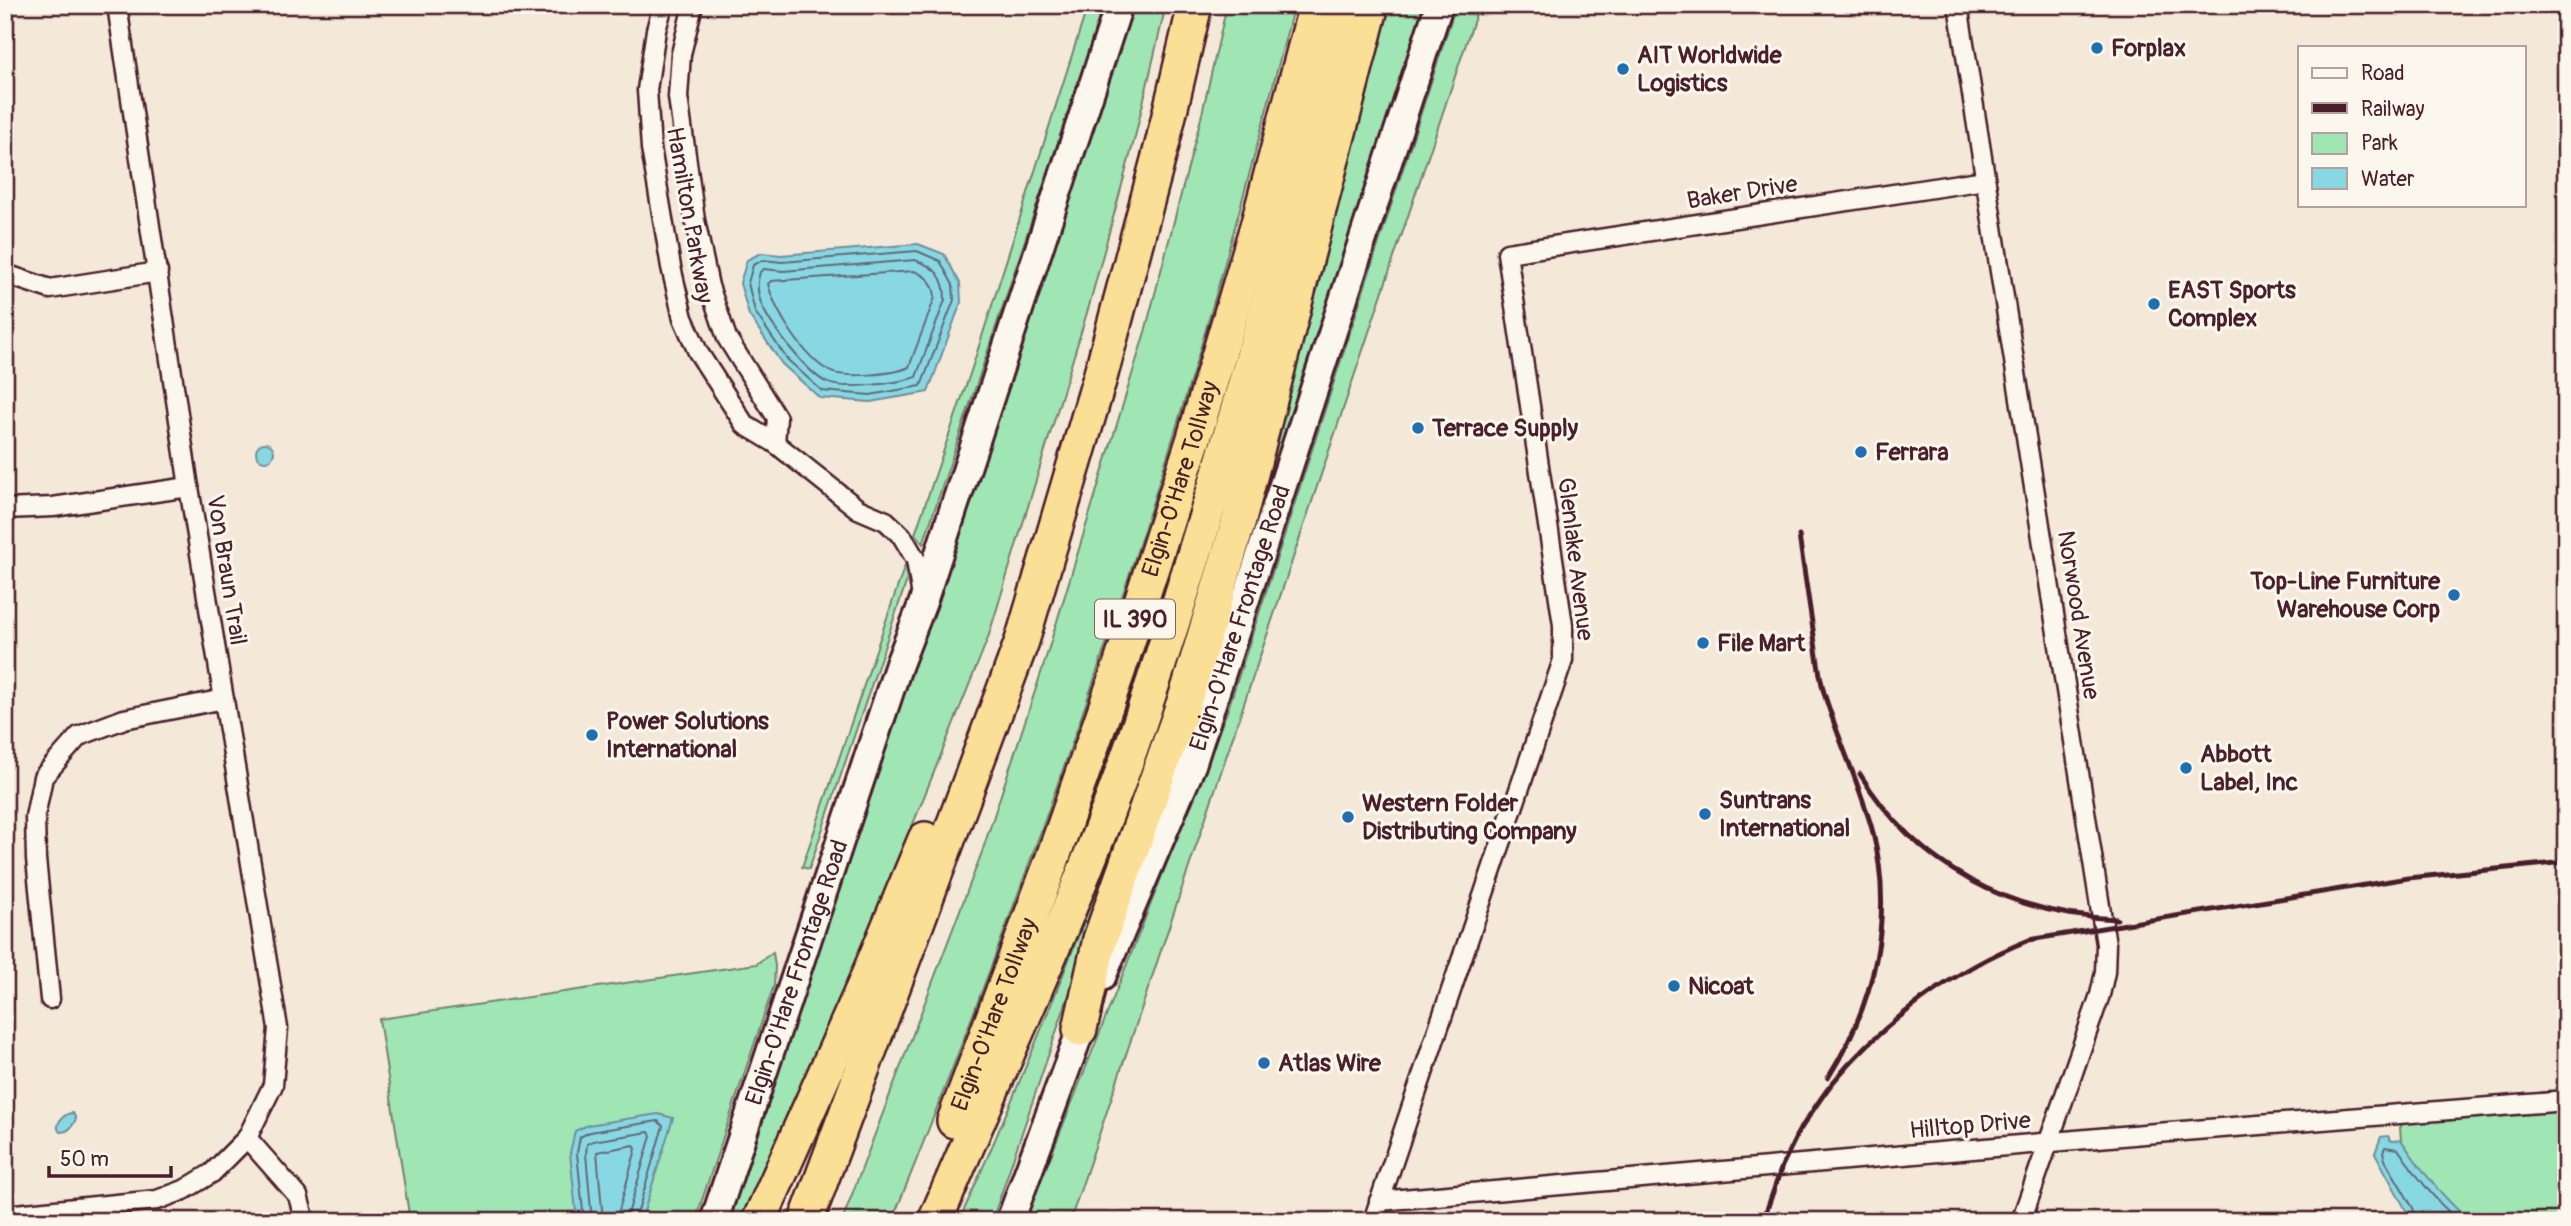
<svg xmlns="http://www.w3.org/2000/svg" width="2571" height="1226" font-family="Pangolin,sans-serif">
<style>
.green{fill:#9fe6b4;stroke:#748270;stroke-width:2}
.water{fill:#88d8e4;stroke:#6f8e9a;stroke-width:2}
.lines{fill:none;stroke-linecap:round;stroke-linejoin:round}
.shore{stroke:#636975;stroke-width:2}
.minor-casing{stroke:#4a1f2b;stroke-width:23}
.secondary-casing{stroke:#4a1f2b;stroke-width:32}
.motorway-casing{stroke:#4a1f2b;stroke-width:38}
.minor{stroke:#fbf7ec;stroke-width:18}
.secondary{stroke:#fbf7ec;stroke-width:26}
.motorway{stroke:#fbdf96;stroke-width:33}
.rail{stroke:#4a1f2b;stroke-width:5}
.poi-dot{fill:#1f6fb2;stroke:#fbf7ec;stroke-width:2.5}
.labels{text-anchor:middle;stroke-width:6;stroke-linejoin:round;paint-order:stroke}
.shield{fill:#fbf7ec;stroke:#7f6065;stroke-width:2}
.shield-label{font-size:23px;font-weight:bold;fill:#4a1f2b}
.poi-label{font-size:24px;font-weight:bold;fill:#4a1f2b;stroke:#fbf7ec;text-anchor:start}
.street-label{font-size:24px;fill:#4a1f2b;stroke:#fbf7ec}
</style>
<rect width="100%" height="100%" fill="#f4e8d9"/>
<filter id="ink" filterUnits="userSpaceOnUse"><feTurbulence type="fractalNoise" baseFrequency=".0143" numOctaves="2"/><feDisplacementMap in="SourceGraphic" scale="14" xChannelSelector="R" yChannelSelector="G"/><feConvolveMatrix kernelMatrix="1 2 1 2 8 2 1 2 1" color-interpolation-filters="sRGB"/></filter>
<g filter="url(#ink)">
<g class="green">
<polygon points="1088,5 1104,5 923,544 915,534 971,371"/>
<polygon points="1134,5 1166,5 1135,137 1089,306 988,638 876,916 743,1221 728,1221"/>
<path d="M1227,5h67c-30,116 -61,233 -95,348 -88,294 -192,583 -307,868h-50l140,-369 62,-188 101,-332 56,-214z"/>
<polygon points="1390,5 1427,5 1191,729 1259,503"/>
<polygon points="1456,5 1479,5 1070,1221 1025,1221 1228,709"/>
<polygon points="906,562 907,580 809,869 802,867"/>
<path d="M1174,685l-182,536h-33c80,-176 147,-356 215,-536z"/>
<polygon points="773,952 775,966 774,985 695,1221 410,1221 379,1019 756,964"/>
<polygon points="2566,1109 2566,1221 2470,1221 2448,1203 2423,1172 2401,1140 2400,1128 2402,1124"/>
</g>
<g class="water">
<polygon points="918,244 944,254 960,283 961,302 928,392 870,402 820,398 782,364 749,315 740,283 747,260 761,253 781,255"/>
<circle cx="265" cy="452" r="9"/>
<path d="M73,1113l3,6c-3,7 -8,14 -16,13l-2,-3c-1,-8 7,-16 15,-16z"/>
<polygon points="658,1114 673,1118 641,1221 577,1221 570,1153 575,1131 588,1125"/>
<path d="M2388,1136l3,5 10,-1c21,31 41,57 69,81h-61l-2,-9 -32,-59 6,-16z"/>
</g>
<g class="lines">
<g class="shore">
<polygon points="917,251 940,261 953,285 954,300 921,386 870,395 822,391 787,359 755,312 748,283 753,265 763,260 782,262"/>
<path d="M915,260c21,7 30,17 30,40l-29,77c-18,6 -74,14 -90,5 -19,-9 -54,-55 -63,-74 -5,-11 -7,-24 -3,-36l4,-3 19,2z"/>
<path d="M914,271c13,5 20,12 21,26l-26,70c-13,7 -66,12 -80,4 -25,-14 -54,-59 -61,-87l3,-3z"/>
<polyline points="584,1221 577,1153 580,1137 590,1132 658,1121 663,1126 635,1221"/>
<polyline points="592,1221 586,1154 587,1144 593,1141 649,1132 651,1136 626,1221"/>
<polyline points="603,1221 597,1152 634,1145 636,1149 616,1221"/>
<path d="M2416,1221l-3,-13 -28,-48 -2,-8 2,-5 13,2c18,26 36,51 61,72"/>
</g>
<g class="minor-casing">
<g id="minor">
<polyline points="663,5 656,30 647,90 651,148 671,267 683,318 698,352 745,425 775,443 858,509 886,521 902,536 916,560 922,597"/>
<polyline points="693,5 681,54 678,97 695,220 709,286 727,338 777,418 775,443"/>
<polyline points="1958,5 2106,944 2105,972 2100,995 2021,1221"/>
<polyline points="5,274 50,289 158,272"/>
<polyline points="5,509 53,507 189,487"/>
<polyline points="50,999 36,859 35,817 43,777 79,736 124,719 224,699"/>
<polyline points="247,1138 298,1196 305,1221"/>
<polyline points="1379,1201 2144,1134 2566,1101"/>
<polyline points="5,1215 157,1200 184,1190 212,1173 247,1138 273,1085 278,1028 189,487 117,5"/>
<polyline points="1373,1221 1563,660 1563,625 1507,253 1985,180"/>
</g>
</g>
<g class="secondary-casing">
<g id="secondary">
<path id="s1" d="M1102,977l90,-212 247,-760"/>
<path id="s2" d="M714,1221l185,-557 24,-62 196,-597"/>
<polyline points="1010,1221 1087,1013"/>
</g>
</g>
<g class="motorway-casing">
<g id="motorway">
<polyline points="1080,1029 1100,939 1187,693 1238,524 1370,12"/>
<path id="s3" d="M954,1121l98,-261 67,-191 75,-231 64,-215 58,-218"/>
<polyline points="759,1221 862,990 925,839"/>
<polyline points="806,1221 1022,641 1101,374 1162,145 1195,5"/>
<path d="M935,1221c70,-164 146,-327 204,-496 80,-237 146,-478 210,-720"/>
</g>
</g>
<use href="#minor" class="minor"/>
<use href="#secondary" class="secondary"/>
<use href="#motorway" class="motorway"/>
<g class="rail">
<path d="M1799,536c5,33 10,66 15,100 3,19 5,39 10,57 14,46 35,90 48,136 23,87 3,174 -44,249"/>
<path d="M1860,774c57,93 150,141 257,145"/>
<path d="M1796,1136c11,-17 22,-34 34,-50 50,-62 125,-117 199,-146l379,-62 158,-16"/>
<polyline points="1763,1221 1782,1166 1801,1127"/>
</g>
</g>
</g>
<g class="poi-dot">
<circle cx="2097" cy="48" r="7"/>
<circle cx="1623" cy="69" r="7"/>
<circle cx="2154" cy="304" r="7"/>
<circle cx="1418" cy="428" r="7"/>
<circle cx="1861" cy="452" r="7"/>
<circle cx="2454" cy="595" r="7"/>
<circle cx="1703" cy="643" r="7"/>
<circle cx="592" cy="735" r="7"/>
<circle cx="2186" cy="768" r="7"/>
<circle cx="1705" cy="814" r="7"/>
<circle cx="1348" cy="817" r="7"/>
<circle cx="1674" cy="986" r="7"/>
<circle cx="1264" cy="1063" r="7"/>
</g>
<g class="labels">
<rect class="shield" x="1095" y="599.5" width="80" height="39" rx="5"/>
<g class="shield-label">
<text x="1135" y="627">IL 390</text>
</g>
<g class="poi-label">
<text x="2111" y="56">Forplax</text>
<text x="1637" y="63">AIT Worldwide<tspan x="1637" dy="28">Logistics</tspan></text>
<text x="2168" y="298">EAST Sports<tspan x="2168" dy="28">Complex</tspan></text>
<text x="1432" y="436">Terrace Supply</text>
<text x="1875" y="460">Ferrara</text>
<text x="2440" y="589" text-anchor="end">Top-Line Furniture<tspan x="2440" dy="28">Warehouse Corp</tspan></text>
<text x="1717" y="651">File Mart</text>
<text x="606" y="729">Power Solutions<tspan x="606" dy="28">International</tspan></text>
<text x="2200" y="762">Abbott<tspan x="2200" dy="28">Label, Inc</tspan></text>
<text x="1719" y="808">Suntrans<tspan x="1719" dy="28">International</tspan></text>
<text x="1362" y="811">Western Folder<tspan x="1362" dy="28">Distributing Company</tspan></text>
<text x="1688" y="994">Nicoat</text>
<text x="1278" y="1071">Atlas Wire</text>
</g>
<g class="street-label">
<text transform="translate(1742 192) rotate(-9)" y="8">Baker Drive</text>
<text transform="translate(690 215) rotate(80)" y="8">Hamilton Parkway</text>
<text dy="8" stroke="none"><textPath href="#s3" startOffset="681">Elgin-O'Hare Tollway</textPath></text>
<text transform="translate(1576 559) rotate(83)" y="8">Glenlake Avenue</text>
<text transform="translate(227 570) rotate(81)" y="8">Von Braun Trail</text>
<text transform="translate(2079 615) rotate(81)" y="8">Norwood Avenue</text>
<text dy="8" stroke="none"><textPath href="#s1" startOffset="385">Elgin-O'Hare Frontage Road</textPath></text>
<text dy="8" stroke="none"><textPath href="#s2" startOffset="262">Elgin-O'Hare Frontage Road</textPath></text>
<text dy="8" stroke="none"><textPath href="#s3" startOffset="114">Elgin-O'Hare Tollway</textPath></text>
<text transform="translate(1970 1125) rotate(-5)" y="8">Hilltop Drive</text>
</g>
</g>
<rect width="2571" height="1226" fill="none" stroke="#fbf7ec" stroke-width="28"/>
<rect x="14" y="14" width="2543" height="1198" fill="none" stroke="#4a1f2b" stroke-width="2.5" filter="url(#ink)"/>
<rect x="2298" y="46" width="228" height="161" fill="#fbf7ec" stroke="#b4a19f" stroke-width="2"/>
<rect x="2312" y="68" width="35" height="10" fill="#fbf7ec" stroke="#b4a19f" stroke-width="2"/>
<text x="2361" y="80" font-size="21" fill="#4a1f2b">Road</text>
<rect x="2312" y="103" width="35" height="10" fill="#4a1f2b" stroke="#b4a19f" stroke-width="2"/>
<text x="2361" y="116" font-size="21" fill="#4a1f2b">Railway</text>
<rect x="2312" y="133" width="35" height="21" fill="#9fe6b4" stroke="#b4a19f" stroke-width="2"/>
<text x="2361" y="150" font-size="21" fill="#4a1f2b">Park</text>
<rect x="2312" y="168" width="35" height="21" fill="#88d8e4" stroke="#b4a19f" stroke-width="2"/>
<text x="2361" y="186" font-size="21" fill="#4a1f2b">Water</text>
<path d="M49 1166v10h122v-10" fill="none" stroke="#4a1f2b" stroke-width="3.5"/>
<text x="60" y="1166" font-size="21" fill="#4a1f2b" stroke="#fbf7ec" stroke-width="5" paint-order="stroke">50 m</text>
</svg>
